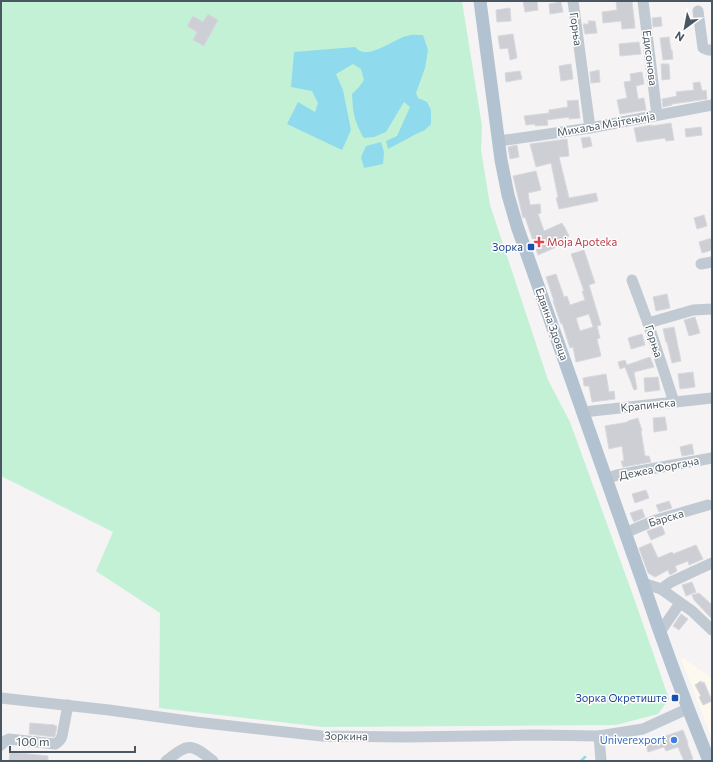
<svg xmlns="http://www.w3.org/2000/svg" width="713" height="762" font-family="Commissioner,sans-serif">
<style>
.commercial{fill:#fdf9ef}
.green{fill:#c3f1d5}
.water{fill:#90daee}
.lines{fill:none;stroke-linecap:round;stroke-linejoin:round}
.stream{stroke:#90daee;stroke-width:2.5}
.building{fill:#cdcfd5;stroke:#d7d9de;fill-rule:evenodd}
.minor{stroke:#c1cad2;stroke-width:11}
.major{stroke:#b3c2d1;stroke-width:13}
.health-dot{fill:#e0444e;stroke:#fff;stroke-width:1.5}
.transit-dot{fill:#1a4fb4;stroke:#fff;stroke-width:1.5}
.shop-dot{fill:#3f7fe0;stroke:#fff;stroke-width:1.5}
.labels{text-anchor:middle;stroke-width:3;stroke-linejoin:round;paint-order:stroke}
.street-label{font-size:11px;fill:#4a5661;stroke:#fff}
.health-label{font-size:11px;fill:#be3a42;stroke:#fff;text-anchor:start}
.transit-label{font-size:11px;fill:#164399;stroke:#fff;text-anchor:end}
.shop-label{font-size:11px;fill:#366cbe;stroke:#fff;text-anchor:end}
</style>
<rect width="100%" height="100%" fill="#f5f3f3"/>
<polygon class="commercial" points="683,658 712,678 712,739 681,659"/>
<polygon class="green" points="1,1 462,1 482,126 481,150 490,205 548,380 570,422 635,601 669,699 658,714 616,725 323,727 159,708 160,613 96,571 113,532 1,476"/>
<g class="water">
<path d="M423,35l5,15 -3,18 -9,25 2,5 9,4 4,8v14l-6,6 -7,3 -30,16 -2,-8 11,-5 13,-29 -6,-5 -18,30 -12,5 -10,1c-10,-17 -11,-25 -12,-44l7,-7 5,-7 -3,-11 -8,-5 -17,10 7,16 8,40 -9,20 -55,-26 11,-22 17,10 3,-9 -6,-12 -21,-4 3,-35 61,-5c12,15 38,-8 52,-11 5,-2 11,-1 16,-1z"/>
<polygon points="381,142 384,152 383,164 364,168 361,157 366,146"/>
</g>
<g class="lines">
<polyline class="stream" points="581,761 585,757"/>
</g>
<g class="building">
<polygon points="523,1 537,1 538,10 525,12"/>
<polygon points="616,1 632,1 635,28 622,29 621,21 603,23 602,12 617,10"/>
<polygon points="561,2 563,12 550,14 549,4"/>
<polygon points="510,8 511,21 497,22 496,10"/>
<polygon points="208,14 218,20 204,46 193,40 197,32 187,26 193,16 203,22"/>
<polygon points="661,17 662,26 653,27 652,18"/>
<polygon points="588,21 595,21 597,33 585,34 583,24 589,24"/>
<polygon points="513,34 517,58 510,60 508,48 500,49 498,36"/>
<polygon points="669,37 671,50 672,50 673,59 663,60 660,38"/>
<polygon points="639,42 641,54 620,56 619,44"/>
<polygon points="571,64 573,79 561,81 559,66"/>
<polygon points="661,64 669,64 670,79 662,80"/>
<polygon points="599,70 600,82 591,83 590,72"/>
<polygon points="520,71 522,79 506,82 505,73"/>
<polygon points="642,72 644,84 636,86 638,99 644,98 646,110 620,114 617,100 627,98 624,82 631,81 630,74"/>
<polygon points="700,82 702,91 706,90 707,99 672,104 672,105 663,107 662,99 677,96 676,92 694,90 693,83"/>
<polygon points="578,100 580,118 569,119 569,117 547,120 548,125 535,126 535,124 526,125 524,116 549,113 549,110 568,107 567,101"/>
<polygon points="671,123 674,140 666,141 665,138 637,142 634,128 652,125 652,126"/>
<polygon points="701,127 702,135 686,137 685,129"/>
<polygon points="590,137 592,146 583,148 581,138"/>
<polygon points="567,139 569,156 559,157 569,198 596,193 598,201 559,209 556,198 558,197 551,163 536,167 530,144"/>
<polygon points="517,145 519,157 510,159 508,147"/>
<polygon points="536,171 541,190 528,193 530,205 540,204 541,213 538,214 544,231 562,223 564,227 564,226 569,236 567,237 568,242 538,255 525,217 523,218 513,176"/>
<polygon points="704,215 707,226 697,229 694,218"/>
<polygon points="712,238 712,250 702,253 699,242"/>
<path d="M584,250l11,33 -6,2 12,40 -4,1 3,12 -3,1 4,17 -25,6 -3,-15 -3,1 -8,-25 -1,1 -8,-23h1l-8,-24 10,-3 8,23 3,-1 3,9 15,-5 -3,-9h2l-13,-37zM589,314l4,13 -13,4 -4,-13z"/>
<polygon points="667,294 670,308 656,311 653,297"/>
<polygon points="695,317 700,333 689,336 684,320"/>
<polygon points="674,327 681,361 672,363 667,342 666,342 663,329"/>
<polygon points="642,334 645,345 631,349 628,338"/>
<polygon points="650,357 654,367 634,372 637,389 634,390 625,367 620,369 618,362 625,360 627,365"/>
<polygon points="693,372 695,387 680,389 678,374"/>
<polygon points="606,374 609,392 614,391 615,399 592,402 589,386 584,386 583,378"/>
<polygon points="658,377 660,390 645,392 644,378"/>
<polygon points="665,417 667,430 654,432 653,418"/>
<polygon points="638,418 642,431 641,431 645,456 649,456 651,462 623,467 621,461 624,461 622,446 609,449 605,426 628,422 628,421"/>
<polygon points="692,444 694,454 682,456 680,447"/>
<polygon points="646,490 649,498 635,503 632,494"/>
<polygon points="669,501 672,508 659,512 656,505"/>
<polygon points="642,509 645,517 634,522 630,513"/>
<polygon points="662,526 665,534 651,540 647,531"/>
<polygon points="651,543 658,558 672,552 673,554 696,545 703,559 689,565 688,561 675,566 677,571 670,575 668,570 655,577 648,573 639,548"/>
<polygon points="692,582 696,592 686,596 682,585"/>
<polygon points="699,593 712,605 712,619 694,600 692,595"/>
<polygon points="681,614 688,619 679,630 673,626"/>
<polygon points="701,681 702,683 704,682 712,701 703,705 699,697 701,696 695,685"/>
<polygon points="30,723 55,725 55,726 57,726 55,736 54,737 29,734"/>
<polygon points="683,730 688,743 687,743 693,759 687,761 684,761 678,747 666,751 664,747 648,752 645,742 656,738 657,739"/>
<polygon points="10,752 48,756 48,761 9,761"/>
</g>
<g class="lines">
<g class="minor">
<polyline points="573,1 590,128"/>
<polyline points="643,1 657,115"/>
<polyline points="698,11 703,48 708,50 712,50"/>
<polyline points="499,141 590,128 712,105"/>
<polyline points="701,264 712,262"/>
<polyline points="632,280 648,323 674,402"/>
<polyline points="648,323 693,310 712,309"/>
<polyline points="583,412 712,398"/>
<polyline points="606,479 617,475 712,458"/>
<polyline points="625,533 653,521 708,505"/>
<polyline points="643,583 661,589 692,611 712,630"/>
<polyline points="661,589 671,582 712,563"/>
<polyline points="660,632 680,603"/>
<polyline points="1,698 109,710 196,722 322,736 406,737 536,735 599,736 643,729 687,709"/>
<polyline points="599,736 601,761"/>
<path d="M1,745l4,-4 4,-2 46,5c4,-2 6,-4 7,-8l6,-31"/>
<path d="M166,761c22,-17 24,-19 47,0"/>
</g>
<path class="major" d="M480,1l21,159 7,35 9,31 126,357c20,60 42,119 66,178"/>
</g>
<path class="health-dot" d="M537 236h4v4h4v4h-4v4h-4v-4h-4v-4h4z"/>
<g class="transit-dot">
<rect x="527" y="243" width="8" height="8" rx="2"/>
<rect x="671" y="694" width="8" height="8" rx="2"/>
</g>
<circle class="shop-dot" cx="674" cy="740" r="4"/>
<g class="labels">
<g class="street-label">
<text transform="translate(576 29) rotate(82)" y="4">Горња</text>
<text transform="translate(650 58) rotate(83)" y="4">Едисонова</text>
<text transform="translate(606 124) rotate(-10)" y="4">Михаља Мајтењија</text>
<text transform="translate(552 324) rotate(70)" y="4">Едвина Здовца</text>
<text transform="translate(654 341) rotate(72)" y="4">Горња</text>
<text transform="translate(648 405) rotate(-6)" y="4">Крапинска</text>
<text transform="translate(659 468) rotate(-11)" y="4">Дежеа Форгача</text>
<text transform="translate(666 518) rotate(-17)" y="4">Барска</text>
<text transform="translate(346 736) rotate(1)" y="4">Зоркина</text>
</g>
<g class="health-label">
<text x="547" y="246">Moja Apoteka</text>
</g>
<g class="transit-label">
<text x="523" y="251">Зорка</text>
<text x="667" y="702">Зорка Окретиште</text>
</g>
<g class="shop-label">
<text x="666" y="744">Univerexport</text>
</g>
</g>
<rect width="713" height="762" fill="none" stroke="#4a5661" stroke-width="4"/>
<g transform="translate(685 28) rotate(212)" stroke="#ffffff" stroke-width="3" paint-order="stroke">
<path d="M0-3L7 15L0 10L-7 15Z" fill="#4a5661"/>
<text y="-6" font-size="11" font-weight="bold" text-anchor="middle" fill="#4a5661">N</text>
</g>
<path d="M10 746v6h125v-6" fill="none" stroke="#4a5661" stroke-width="2"/>
<text x="16" y="746" font-size="12" fill="#4a5661" stroke="#ffffff" stroke-width="3" paint-order="stroke">100 m</text>
</svg>
